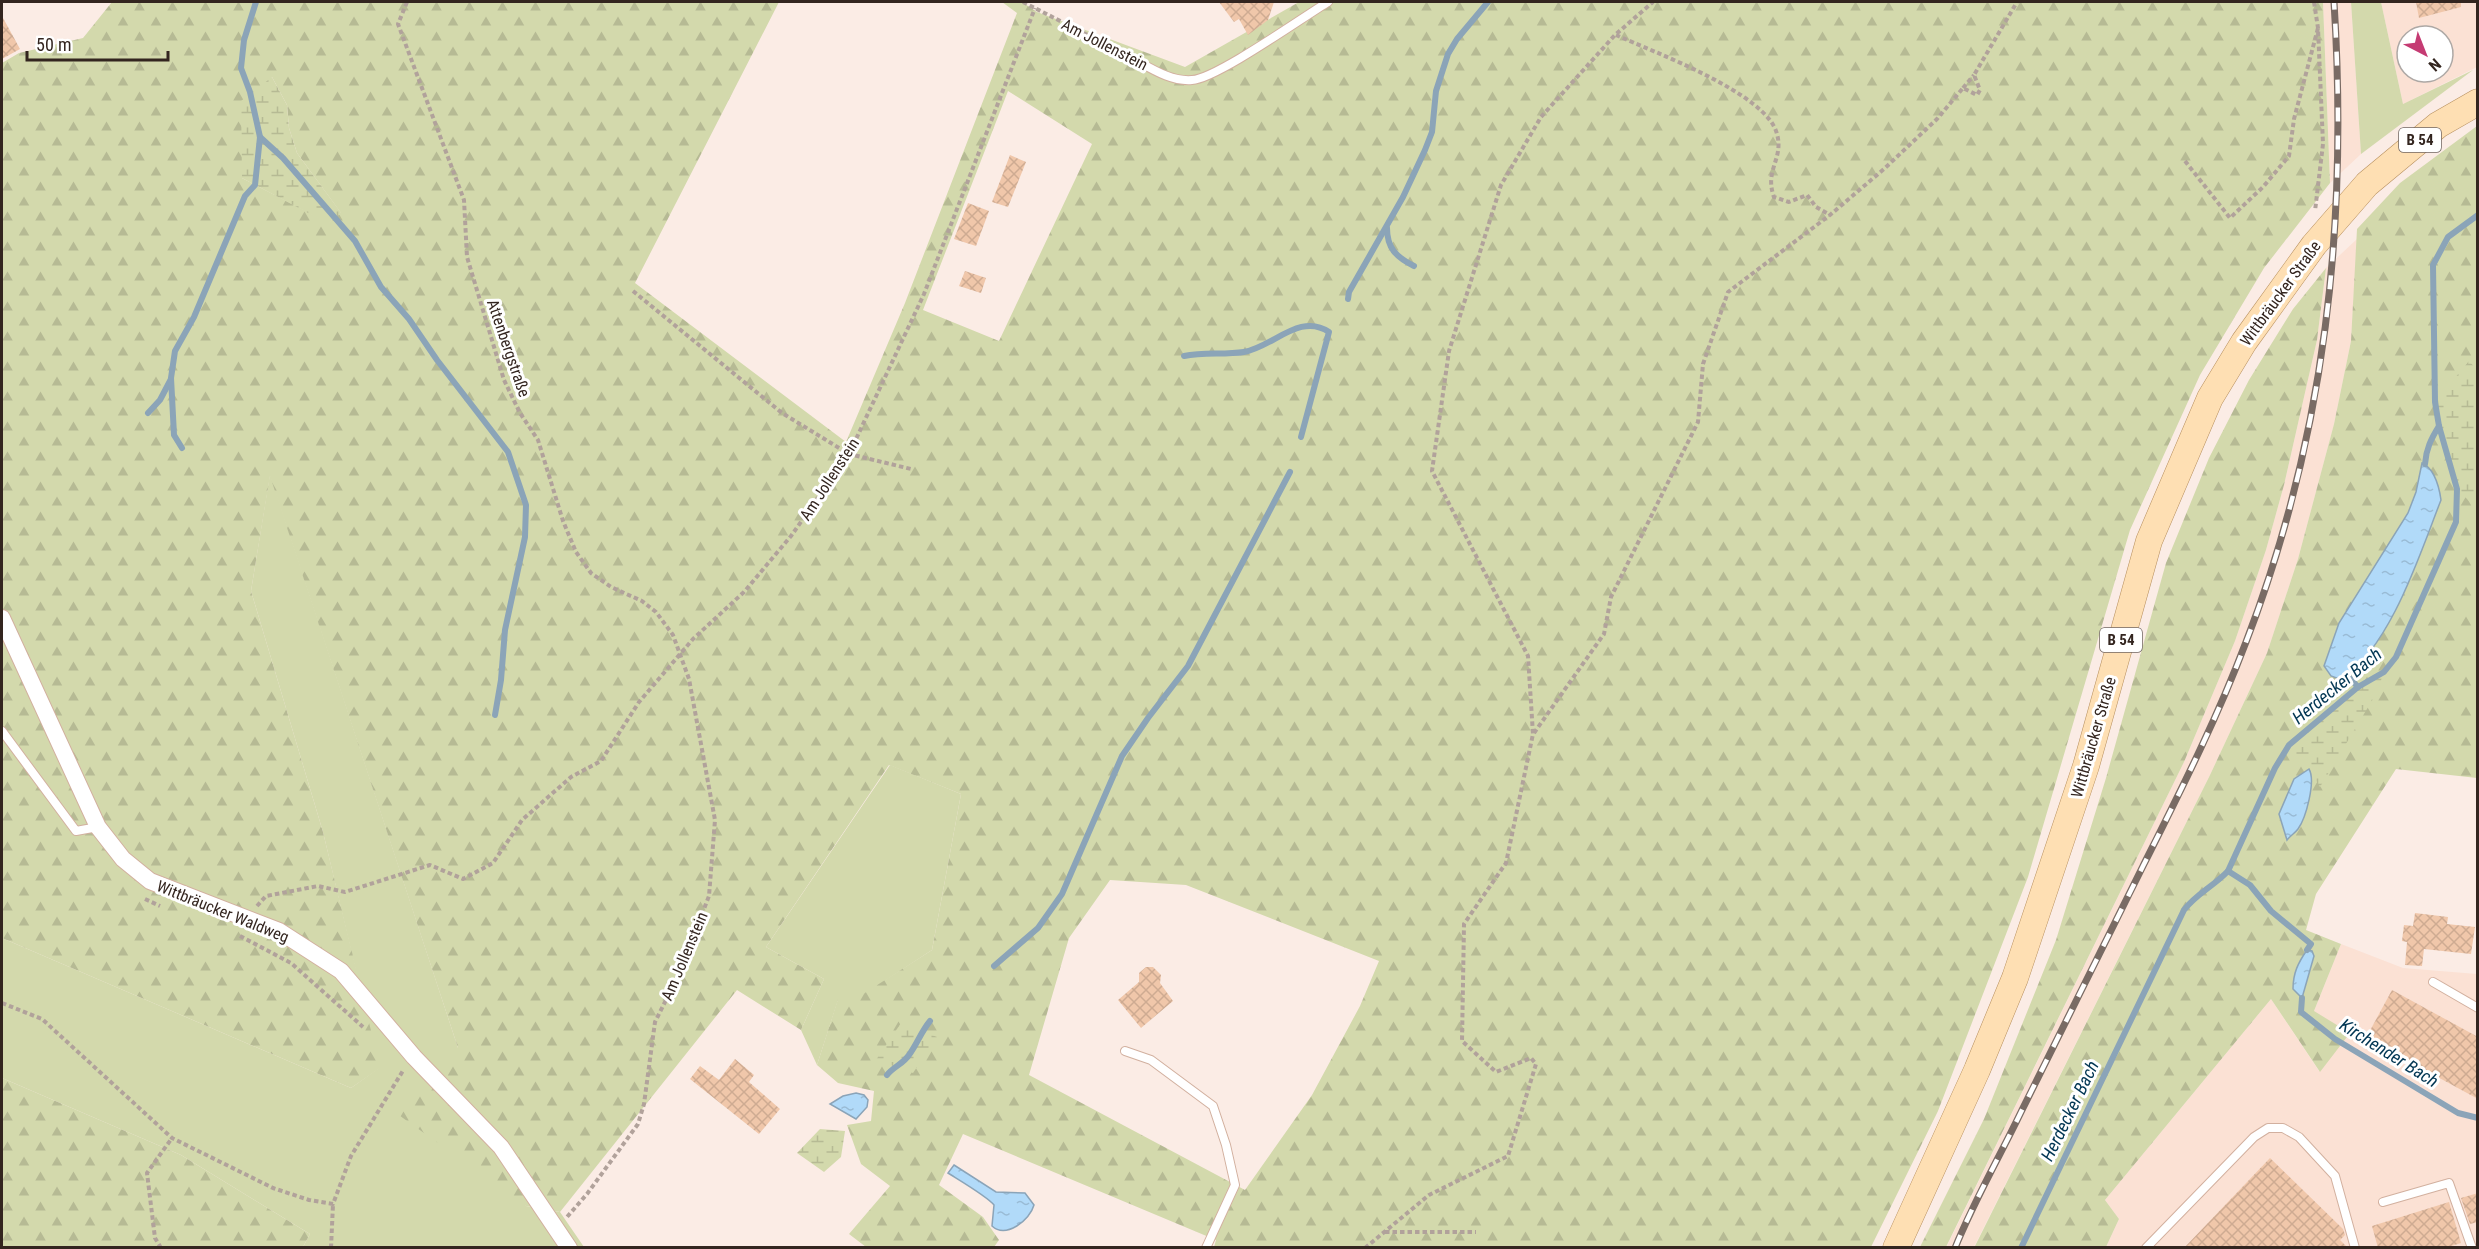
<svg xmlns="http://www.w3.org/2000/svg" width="2479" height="1249" font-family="'Roboto Condensed',sans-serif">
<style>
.built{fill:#fbe1d4;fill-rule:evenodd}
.green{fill:#d3d9ac}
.forest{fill:url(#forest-firs);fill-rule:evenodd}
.wetland{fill:url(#wetland-marsh)}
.water{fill:url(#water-ripples);stroke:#8ba4b8;stroke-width:1.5}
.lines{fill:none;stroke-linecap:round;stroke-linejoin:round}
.stream{stroke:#8ba4b8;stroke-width:6}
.building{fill:url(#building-cross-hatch)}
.service-casing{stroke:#d2b09f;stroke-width:10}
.minor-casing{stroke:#d2b09f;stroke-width:18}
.primary-casing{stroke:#b7905f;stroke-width:27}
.path{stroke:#b1a29b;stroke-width:4;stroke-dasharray:4.5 3;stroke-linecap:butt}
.service{stroke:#fff;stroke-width:8}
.minor{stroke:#fff;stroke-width:16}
.primary{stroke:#fedfb3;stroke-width:26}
.rail-casing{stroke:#796b64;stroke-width:7}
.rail{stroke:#fff;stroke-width:4.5;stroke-dasharray:14;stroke-linecap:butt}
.labels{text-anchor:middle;stroke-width:6;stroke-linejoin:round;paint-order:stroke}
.shield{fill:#fff;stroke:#706662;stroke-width:1.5}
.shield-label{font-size:15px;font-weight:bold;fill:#33251f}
.street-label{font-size:16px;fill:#33251f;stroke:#fff}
.water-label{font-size:18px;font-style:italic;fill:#023653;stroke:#fff}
</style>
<defs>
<pattern id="forest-firs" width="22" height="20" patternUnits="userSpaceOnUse" patternTransform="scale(1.5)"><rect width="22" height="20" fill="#d3d9ac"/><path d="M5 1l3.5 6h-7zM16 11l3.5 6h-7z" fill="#b6ba94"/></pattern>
<pattern id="wetland-marsh" width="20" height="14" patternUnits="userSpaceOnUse" patternTransform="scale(1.5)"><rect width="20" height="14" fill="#d3d9ac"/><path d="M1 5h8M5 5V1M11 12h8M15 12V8" fill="none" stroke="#b6ba94"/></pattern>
<pattern id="water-ripples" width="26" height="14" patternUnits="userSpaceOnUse" patternTransform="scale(1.5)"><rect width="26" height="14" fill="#b1daf9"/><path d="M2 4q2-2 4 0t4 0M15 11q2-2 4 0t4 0" fill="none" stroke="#99bbd5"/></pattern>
<pattern id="building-cross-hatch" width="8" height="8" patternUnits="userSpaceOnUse" patternTransform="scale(1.5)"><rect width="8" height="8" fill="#f0c7aa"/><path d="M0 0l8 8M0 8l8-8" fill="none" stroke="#ceab92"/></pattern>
</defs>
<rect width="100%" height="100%" fill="#fbece5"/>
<g class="built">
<polygon points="2323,2 2351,2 2361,154 2330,183"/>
<path d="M2381,2h96v65l-74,37zM2407,36h36v36h-36z"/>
<polygon points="2357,239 2351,341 2334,424 2298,559 2267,653 2210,775 1974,1247 1946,1248 2184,762 2235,641 2266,550 2284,485 2317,340 2326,268"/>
<polygon points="2341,944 2403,968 2477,974 2477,1247 2106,1247 2119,1219 2105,1200 2271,999 2319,1071 2314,1011"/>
</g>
<g class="green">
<polygon points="2351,2 2381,2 2403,104 2473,70 2361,154"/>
<polygon points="270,474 458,1048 526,1206 560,1212 584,1247 303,1247 310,1234 181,1155 2,1078 2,938 351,1088 379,1068 323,832 251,591"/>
<polygon points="890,765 961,794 932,950 860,997 838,1000 817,1065 801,1030 824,979 766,947"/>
</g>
<g class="forest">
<path d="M112,2h667l-144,281 211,159 59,-139 112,-290 -15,-11h20l15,10 148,55 114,-65h1024l7,181 -66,85 -64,107 -70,155 -102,347 -90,234 -67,136h-657l2,-7 -253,-106 -24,51 44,32 16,23 -5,7h-128l-17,-13 41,-48 -29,-22 -14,-39 24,-4 3,-30 -36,-8 -21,-18 21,-66 22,-3 72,-46 29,-156 -72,-29 -123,182 58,32 -23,51 -64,-40 -177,222 -34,-6 -130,-93 62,-65 -188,-572 -19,115 72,241 57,236 -29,20 -349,-150v-875l17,-10 64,-15zM272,77l15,28 2,23 8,25 44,60 -7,4 -5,6 -87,-45 1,-37zM1008,91l84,53 -93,197 -76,-31zM1110,880l76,5 193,76 -19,45 -48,89 -67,95 -216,-115 40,-137z"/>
<polygon points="2477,126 2477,778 2396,769 2316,894 2306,930 2341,944 2314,1011 2350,1033 2320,1072 2271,999 2105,1200 2119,1219 2106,1247 1974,1248 2210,775 2267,653 2298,559 2334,424 2351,341 2357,229 2400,183"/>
<polygon points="2326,268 2317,340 2284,485 2266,550 2235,641 2184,762 1946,1247 1920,1247 1984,1119 2056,940 2106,778 2166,563 2209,458 2249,380 2293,309"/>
<polygon points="2,1078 181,1155 310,1234 303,1247 2,1247"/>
</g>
<g class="wetland">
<polygon points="272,77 287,105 289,128 297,153 342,214 334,217 329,224 242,178 241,101"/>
<polygon points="2469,361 2478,371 2477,490 2470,502 2457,489 2439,426 2435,402"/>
<polygon points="2384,672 2376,694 2320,787 2305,763 2285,751 2289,745 2358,687"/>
<polygon points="901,1023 937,1037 913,1073 876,1060"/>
<polygon points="820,1129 845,1131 841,1157 824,1172 797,1153"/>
</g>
<g class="water">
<path d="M2422,463c13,6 17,23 19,37 -22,56 -49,143 -99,180l-11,-4 -7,-10 15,-43 69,-110 8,-21z"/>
<path d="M2309,769c7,12 -3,49 -11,60 -3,4 -8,7 -11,11l-8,-26 15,-35z"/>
<path d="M2307,950l5,1 2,5 -12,42 -9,-9c0,-16 5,-26 14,-39z"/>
<polygon points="856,1093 864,1095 868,1100 867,1107 856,1119 830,1104 843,1096"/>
<path d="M954,1165l42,27 29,1 9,12c-4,15 -28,34 -42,21l2,-21c-6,-8 -35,-25 -46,-32z"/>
</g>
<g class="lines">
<g class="stream">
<polyline points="260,137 283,158 355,241 381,287 409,319 437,360 508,452 526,505 525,537 505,630 501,680 495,715"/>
<path d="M1387,228c0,20 9,29 27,38"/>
<polyline points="1348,299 1349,292 1403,197 1425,150 1432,132 1436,91 1448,54 1457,39 1488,2"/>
<path d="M1184,356c20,-4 40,-1 60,-4 29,-5 56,-40 85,-20l-28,105"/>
<polyline points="148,413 160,400 171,379"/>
<polyline points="182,448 174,435 171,378 175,351 194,317 245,196 255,185 260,137 250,92 241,68 244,40 256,2"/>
<path d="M2425,464c1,-15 6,-25 14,-38"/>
<polyline points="2348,676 2358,687"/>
<polyline points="2228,871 2250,885 2271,911 2311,944 2307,950"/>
<polyline points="994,966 1038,928 1062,894 1122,756 1148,718 1188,666 1290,472"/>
<polyline points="2302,998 2301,1012 2335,1039 2458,1113 2478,1118"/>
<path d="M887,1075c6,-8 16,-11 22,-20 8,-11 12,-23 21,-34"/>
<path d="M2021,1248l163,-338c12,-16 30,-24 44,-39l47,-103 14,-23 69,-58 26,-15 12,-15 60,-135 1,-33 -18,-63 -4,-24 -2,-137 15,-28 30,-22"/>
</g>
</g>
<g class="building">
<polygon points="1219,2 1274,2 1268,20 1248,35 1239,19 1234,22"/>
<polygon points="2416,2 2461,2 2461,7 2419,18"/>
<polygon points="2,16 20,49 2,59"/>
<polygon points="1010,155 1026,162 1008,207 992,202"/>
<polygon points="968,203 989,211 976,246 954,239"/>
<polygon points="965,271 986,278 981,293 959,286"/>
<polygon points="2415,913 2448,917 2447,924 2475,927 2471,954 2424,949 2422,966 2405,965 2407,942 2402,941 2404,925 2413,926"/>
<polygon points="1146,967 1153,967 1161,975 1160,983 1173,1001 1141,1028 1118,1000 1139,982 1139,973"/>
<polygon points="2392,990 2478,1037 2478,1099 2366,1038"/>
<polygon points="735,1059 754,1075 749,1082 780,1109 759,1134 690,1079 700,1066 719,1080"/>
<polygon points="2270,1158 2343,1229 2345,1235 2340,1240 2348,1248 2184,1248"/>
<polygon points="2478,1193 2478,1222 2470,1224 2461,1198"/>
<polygon points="2449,1202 2461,1243 2445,1248 2378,1248 2372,1226"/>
</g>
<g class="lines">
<g class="service-casing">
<g id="service">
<path d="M1128,56c20,10 41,26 64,24 24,-1 111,-63 136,-78"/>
<polyline points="2,731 76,831 98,827"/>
<polyline points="2433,982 2478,1008"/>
<polyline points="1125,1051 1151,1060 1213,1106 1226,1145 1235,1185 1206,1248"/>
<polyline points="2383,1202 2449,1183 2472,1248"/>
<polyline points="2146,1248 2254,1137 2268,1128 2283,1128 2299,1137 2335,1176 2355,1248"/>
</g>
</g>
<g class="minor-casing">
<polyline id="minor" points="2,618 98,827 123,859 150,881 279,931 341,971 414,1057 501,1147 569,1248"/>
</g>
<g class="primary-casing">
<polyline id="primary" points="1896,1248 1977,1070 2015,978 2086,766 2149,541 2210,398 2244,342 2314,245 2367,184 2438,125 2478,102"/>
</g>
<g class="path">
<polyline points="407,2 398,24 464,200 467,257 504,380 520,413 538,440 563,521 576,552 591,573 611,587 642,601 656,612 673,635 689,679 715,820 709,896 679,974 655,1022 644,1104 638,1124 587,1194 567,1217"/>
<polyline points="1023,2 1117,50"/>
<polyline points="2314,2 2318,28 2323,144 2315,211"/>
<path d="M1616,35c37,17 151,58 161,99 7,25 -13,36 -3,63l15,5 18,-7 9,12 14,8"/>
<polyline points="1963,88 1974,75"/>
<polyline points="2185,161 2230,218 2263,187 2289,156 2294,119 2318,28"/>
<polyline points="633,291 782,413 849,454 911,469"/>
<polyline points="1534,733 1604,634 1611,597 1698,422 1703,364 1728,292 1830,215 1884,169 1937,119 1963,88 1977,95 1980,90 1974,75 2017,2"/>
<polyline points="145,899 160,906"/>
<polyline points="257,906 266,896 318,886 345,892 430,865 463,879 493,863 522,820 571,777 601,761 639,702 693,639 744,592 791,536 849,454 924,294 1035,8"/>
<polyline points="240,936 291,963 363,1027"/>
<polyline points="2,1003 42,1019 172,1138 273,1188 309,1200 333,1204 351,1156 404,1069"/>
<polyline points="1385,1232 1476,1232"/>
<polyline points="161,1248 155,1238 147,1173 172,1138"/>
<polyline points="331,1248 333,1204"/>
<polyline points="1365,1248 1429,1195 1508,1156 1536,1064 1531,1058 1496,1072 1462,1041 1464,924 1506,863 1533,734 1528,656 1432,471 1449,351 1501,185 1541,117 1615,35 1653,2"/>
</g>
<use href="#service" class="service"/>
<use href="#minor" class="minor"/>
<use href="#primary" class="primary"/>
<g class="rail-casing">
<path id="rail" d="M1955,1248c19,-47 45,-92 67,-138 40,-81 81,-163 121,-244 37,-74 74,-147 103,-224 80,-207 102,-420 88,-640"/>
</g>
<use href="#rail" class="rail"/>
</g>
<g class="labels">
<g class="shield">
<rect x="2399" y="128" width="42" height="24" rx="4.5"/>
<rect x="2100" y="628" width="42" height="24" rx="4.5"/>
</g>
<g class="shield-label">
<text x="2420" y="145">B 54</text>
<text x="2121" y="645">B 54</text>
</g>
<g class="street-label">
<text transform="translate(1105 44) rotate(27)" y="6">Am Jollenstein</text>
<text transform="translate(2280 293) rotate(-54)" y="6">Wittbräucker Straße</text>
<text transform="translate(509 348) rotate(71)" y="6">Attenbergstraße</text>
<text transform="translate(829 479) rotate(-57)" y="6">Am Jollenstein</text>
<text transform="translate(2093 737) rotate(-74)" y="6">Wittbräucker Straße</text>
<text transform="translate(223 911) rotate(22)" y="6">Wittbräucker Waldweg</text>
<text transform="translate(684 956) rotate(-67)" y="6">Am Jollenstein</text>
</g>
<g class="water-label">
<text transform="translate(2337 686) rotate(-39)" y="6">Herdecker Bach</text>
<text transform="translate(2389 1053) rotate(32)" y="6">Kirchender Bach</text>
<text transform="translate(2070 1111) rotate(-64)" y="6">Herdecker Bach</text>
</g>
</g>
<rect width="2479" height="1249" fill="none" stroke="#33251f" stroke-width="6"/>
<g transform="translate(2425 54) rotate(138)"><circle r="28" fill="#ffffff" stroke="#ada8a5" stroke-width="1.5"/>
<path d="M0-4.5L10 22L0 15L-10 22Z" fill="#c53b73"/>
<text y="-9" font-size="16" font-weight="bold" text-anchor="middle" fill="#33251f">N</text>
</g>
<path d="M27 51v9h141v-9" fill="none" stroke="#33251f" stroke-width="3"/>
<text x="36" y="51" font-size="18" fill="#33251f" stroke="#ffffff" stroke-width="4.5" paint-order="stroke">50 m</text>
</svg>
